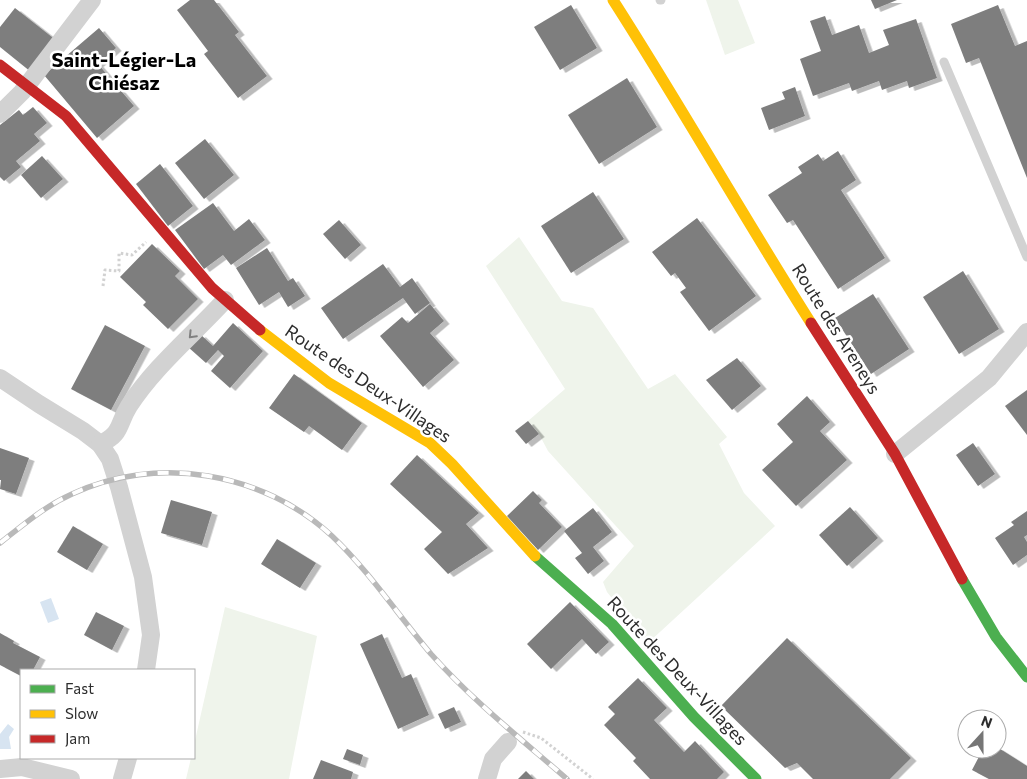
<svg xmlns="http://www.w3.org/2000/svg" width="1027" height="779" font-family="Commissioner,sans-serif">
<style>
.green{fill:#eff4eb}
.water{fill:#d7e4f1}
.building{fill:#7e7e7e;filter:url(#shadow)}
.lines{fill:none;stroke-linecap:round;stroke-linejoin:round}
.path{stroke:#d2d2d2;stroke-width:3;stroke-dasharray:2.5 2.5;stroke-linecap:butt}
.lane{stroke:#d2d2d2;stroke-width:9}
.street{stroke:#d2d2d2;stroke-width:18}
.fast{stroke:#4caf50;stroke-width:11}
.slow{stroke:#ffc107;stroke-width:11}
.jam{stroke:#c62828;stroke-width:11}
.rail-casing{stroke:#b9b9b9;stroke-width:5.5}
.rail{stroke:#fff;stroke-width:4;stroke-dasharray:11;stroke-linecap:butt}
.oneway{stroke:#808080}
.labels{text-anchor:middle;stroke-width:5;stroke-linejoin:round;paint-order:stroke}
.street-label{font-size:18px;fill:#2d2d2d;stroke:#fff}
.quarter-label{font-size:20px;font-weight:bold;fill:#000;stroke:#fff}
</style>
<defs>
<filter id="shadow"><feDropShadow dx="5.5" dy="3" stdDeviation="0" flood-color="#0004"/></filter>
</defs>
<rect width="100%" height="100%" fill="#fff"/>
<g class="green">
<polygon points="706,0 738,0 755,43 725,55"/>
<polygon points="519,237 562,301 593,308 648,389 675,374 727,437 719,444 744,493 775,526 648,643 607,592 603,582 634,546 548,451 539,434 528,421 565,389 486,266"/>
<polygon points="225,607 317,636 289,779 186,779 191,758 194,758 194,745"/>
</g>
<g class="water">
<polygon points="51,598 59,619 48,623 40,602"/>
<polygon points="8,724 14,729 9,737 11,749 0,749 0,734"/>
</g>
<g class="building">
<polygon points="190,0 214,0 239,32 235,35 267,76 238,98 204,54 208,51 177,10"/>
<polygon points="871,0 897,0 875,9"/>
<polygon points="571,5 597,48 560,70 534,27"/>
<polygon points="998,5 1015,46 1027,41 1027,178 979,58 966,63 951,24"/>
<polygon points="15,8 57,41 31,72 0,47 0,27"/>
<polygon points="825,16 832,35 859,25 869,53 889,45 883,30 916,19 937,78 909,88 907,81 882,90 879,81 852,91 849,83 813,96 800,59 821,51 810,21"/>
<polygon points="99,28 116,48 98,64 134,106 97,138 44,75"/>
<polygon points="627,78 657,127 599,164 568,115"/>
<polygon points="795,87 805,116 769,130 761,108 785,99 782,92"/>
<polygon points="33,107 47,123 34,134 40,141 16,161 21,167 4,181 0,177 0,125 19,110 23,115"/>
<polygon points="205,139 234,175 204,199 175,163"/>
<polygon points="838,151 856,180 841,190 885,258 838,289 793,220 787,223 768,195 802,173 798,167 818,154 823,161"/>
<polygon points="42,156 63,179 41,198 21,175"/>
<polygon points="160,164 193,206 168,226 136,184"/>
<polygon points="593,192 624,239 571,273 541,226"/>
<polygon points="213,203 234,231 249,219 265,240 231,265 223,255 204,269 175,230"/>
<polygon points="697,218 756,296 709,331 680,292 686,288 675,273 671,276 652,252"/>
<polygon points="339,220 361,245 345,259 323,234"/>
<polygon points="152,244 180,271 175,276 198,299 168,329 143,305 146,302 120,277"/>
<polygon points="267,248 288,281 293,278 305,296 288,307 279,292 259,305 236,268"/>
<polygon points="383,264 400,287 412,278 430,303 415,314 403,298 343,339 321,308"/>
<polygon points="963,271 999,329 959,354 923,297"/>
<polygon points="873,294 909,349 871,374 835,318"/>
<polygon points="430,304 444,321 430,333 454,360 423,387 380,336 402,317 408,323"/>
<polygon points="233,323 263,351 230,388 211,371 224,356 218,350 206,363 188,347 200,334 213,346"/>
<polygon points="105,325 145,346 111,410 71,389"/>
<polygon points="737,358 761,386 732,410 706,380"/>
<polygon points="294,374 362,423 342,450 309,426 304,432 269,408"/>
<polygon points="1027,390 1027,435 1005,406"/>
<polygon points="807,396 830,422 820,431 847,460 796,506 762,470 793,442 777,424"/>
<polygon points="528,421 539,434 526,444 515,431"/>
<polygon points="973,443 995,474 978,486 956,455"/>
<polygon points="0,448 29,458 16,494 0,489 1,480 0,480"/>
<polygon points="417,455 479,513 466,524 488,548 448,574 424,549 442,532 390,484"/>
<polygon points="533,491 542,500 539,503 562,527 538,550 507,516"/>
<polygon points="171,500 212,512 202,545 161,533"/>
<polygon points="850,507 878,538 847,566 819,535"/>
<polygon points="593,508 612,532 593,547 604,561 588,574 575,558 582,553 564,531"/>
<polygon points="1027,511 1027,535 1024,537 1027,542 1027,555 1013,565 995,538 1014,525 1011,522"/>
<polygon points="73,526 103,544 87,570 57,552"/>
<polygon points="277,539 316,563 300,588 261,564"/>
<polygon points="570,602 609,642 596,654 582,639 551,669 527,644"/>
<polygon points="96,612 124,626 112,650 84,635"/>
<polygon points="0,633 14,641 13,643 40,657 33,670 21,670 21,676 0,665"/>
<polygon points="382,634 402,678 411,674 429,715 398,729 360,644"/>
<polygon points="787,638 911,758 890,779 813,779 797,763 785,768 721,706"/>
<polygon points="638,678 667,708 654,720 684,752 695,741 724,772 717,779 650,779 633,761 636,758 604,725 615,714 608,707"/>
<polygon points="454,707 461,722 445,729 438,714"/>
<polygon points="997,747 1027,766 1027,779 989,779 972,770 983,749 997,749"/>
<polygon points="347,749 363,755 360,765 343,759"/>
<polygon points="321,760 353,772 351,779 313,779"/>
<polygon points="526,771 534,779 518,779"/>
</g>
<g class="lines">
<g class="path">
<polyline points="103,286 105,270 119,271 119,253 132,255 146,242"/>
<polyline points="523,732 541,738 593,779"/>
</g>
<g class="lane">
<polyline points="660,0 661,0"/>
<polyline points="944,62 1027,257"/>
</g>
<g class="street">
<polyline points="0,114 22,92 92,0"/>
<polyline points="0,378 39,404 83,431 100,444 110,459 119,487 143,577 151,635 146,670"/>
<path d="M100,444c23,-11 17,-19 29,-38 25,-39 65,-72 96,-106"/>
<polyline points="895,454 989,378 1027,332"/>
<polyline points="0,769 22,767 71,779"/>
<polyline points="122,779 128,758"/>
<polyline points="487,779 493,759 508,742"/>
</g>
<g class="fast">
<polyline points="535,556 612,624 694,717 756,779"/>
<polyline points="962,579 996,637 1027,677"/>
</g>
<g class="slow">
<path d="M613,0c68,106 130,216 198,323"/>
<polyline points="260,330 329,383 430,443 452,464 535,556"/>
</g>
<g class="jam">
<polyline points="0,65 66,116 212,288 260,330"/>
<polyline points="811,323 895,454 962,579"/>
</g>
<g class="rail-casing">
<path id="rail" d="M0,543c23,-18 45,-37 72,-49 85,-40 191,-22 260,42 37,35 66,79 99,118 41,46 90,85 136,125"/>
</g>
<use href="#rail" class="rail"/>
</g>
<defs><path id="oneway-chevron" d="M-2-3.5L2.5 0L-2 3.5" fill="none" stroke-width="1.6" stroke-linecap="round" stroke-linejoin="round" transform="scale(1.25)"/></defs>
<use class="oneway" href="#oneway-chevron" transform="translate(192 335) rotate(134)"/>
<g class="labels">
<g class="street-label">
<text transform="translate(836 329) rotate(58)" y="6">Route des Areneys</text>
<text transform="translate(368 384) rotate(34)" y="6">Route des Deux-Villages</text>
<text transform="translate(677 671) rotate(47)" y="6">Route des Deux-Villages</text>
</g>
<g class="quarter-label">
<text x="124" y="67">Saint-Légier-La<tspan x="124" dy="23">Chiésaz</tspan></text>
</g>
</g>
<rect x="20" y="669" width="175" height="90" fill="#ffffff" stroke="#ababab"/>
<rect x="30" y="685" width="25" height="8" fill="#4caf50" stroke="#ababab"/>
<text x="65" y="694" font-size="15" fill="#2d2d2d">Fast</text>
<rect x="30" y="710" width="25" height="8" fill="#ffc107" stroke="#ababab"/>
<text x="65" y="719" font-size="15" fill="#2d2d2d">Slow</text>
<rect x="30" y="735" width="25" height="8" fill="#c62828" stroke="#ababab"/>
<text x="65" y="744" font-size="15" fill="#2d2d2d">Jam</text>
<g transform="translate(982 734) rotate(21)"><circle r="24" fill="#ffffff" stroke="#ababab"/>
<path d="M0-4L9 19L0 12L-9 19Z" fill="#767676"/>
<text y="-8" font-size="14" font-weight="bold" text-anchor="middle" fill="#2d2d2d">N</text>
</g>
</svg>
